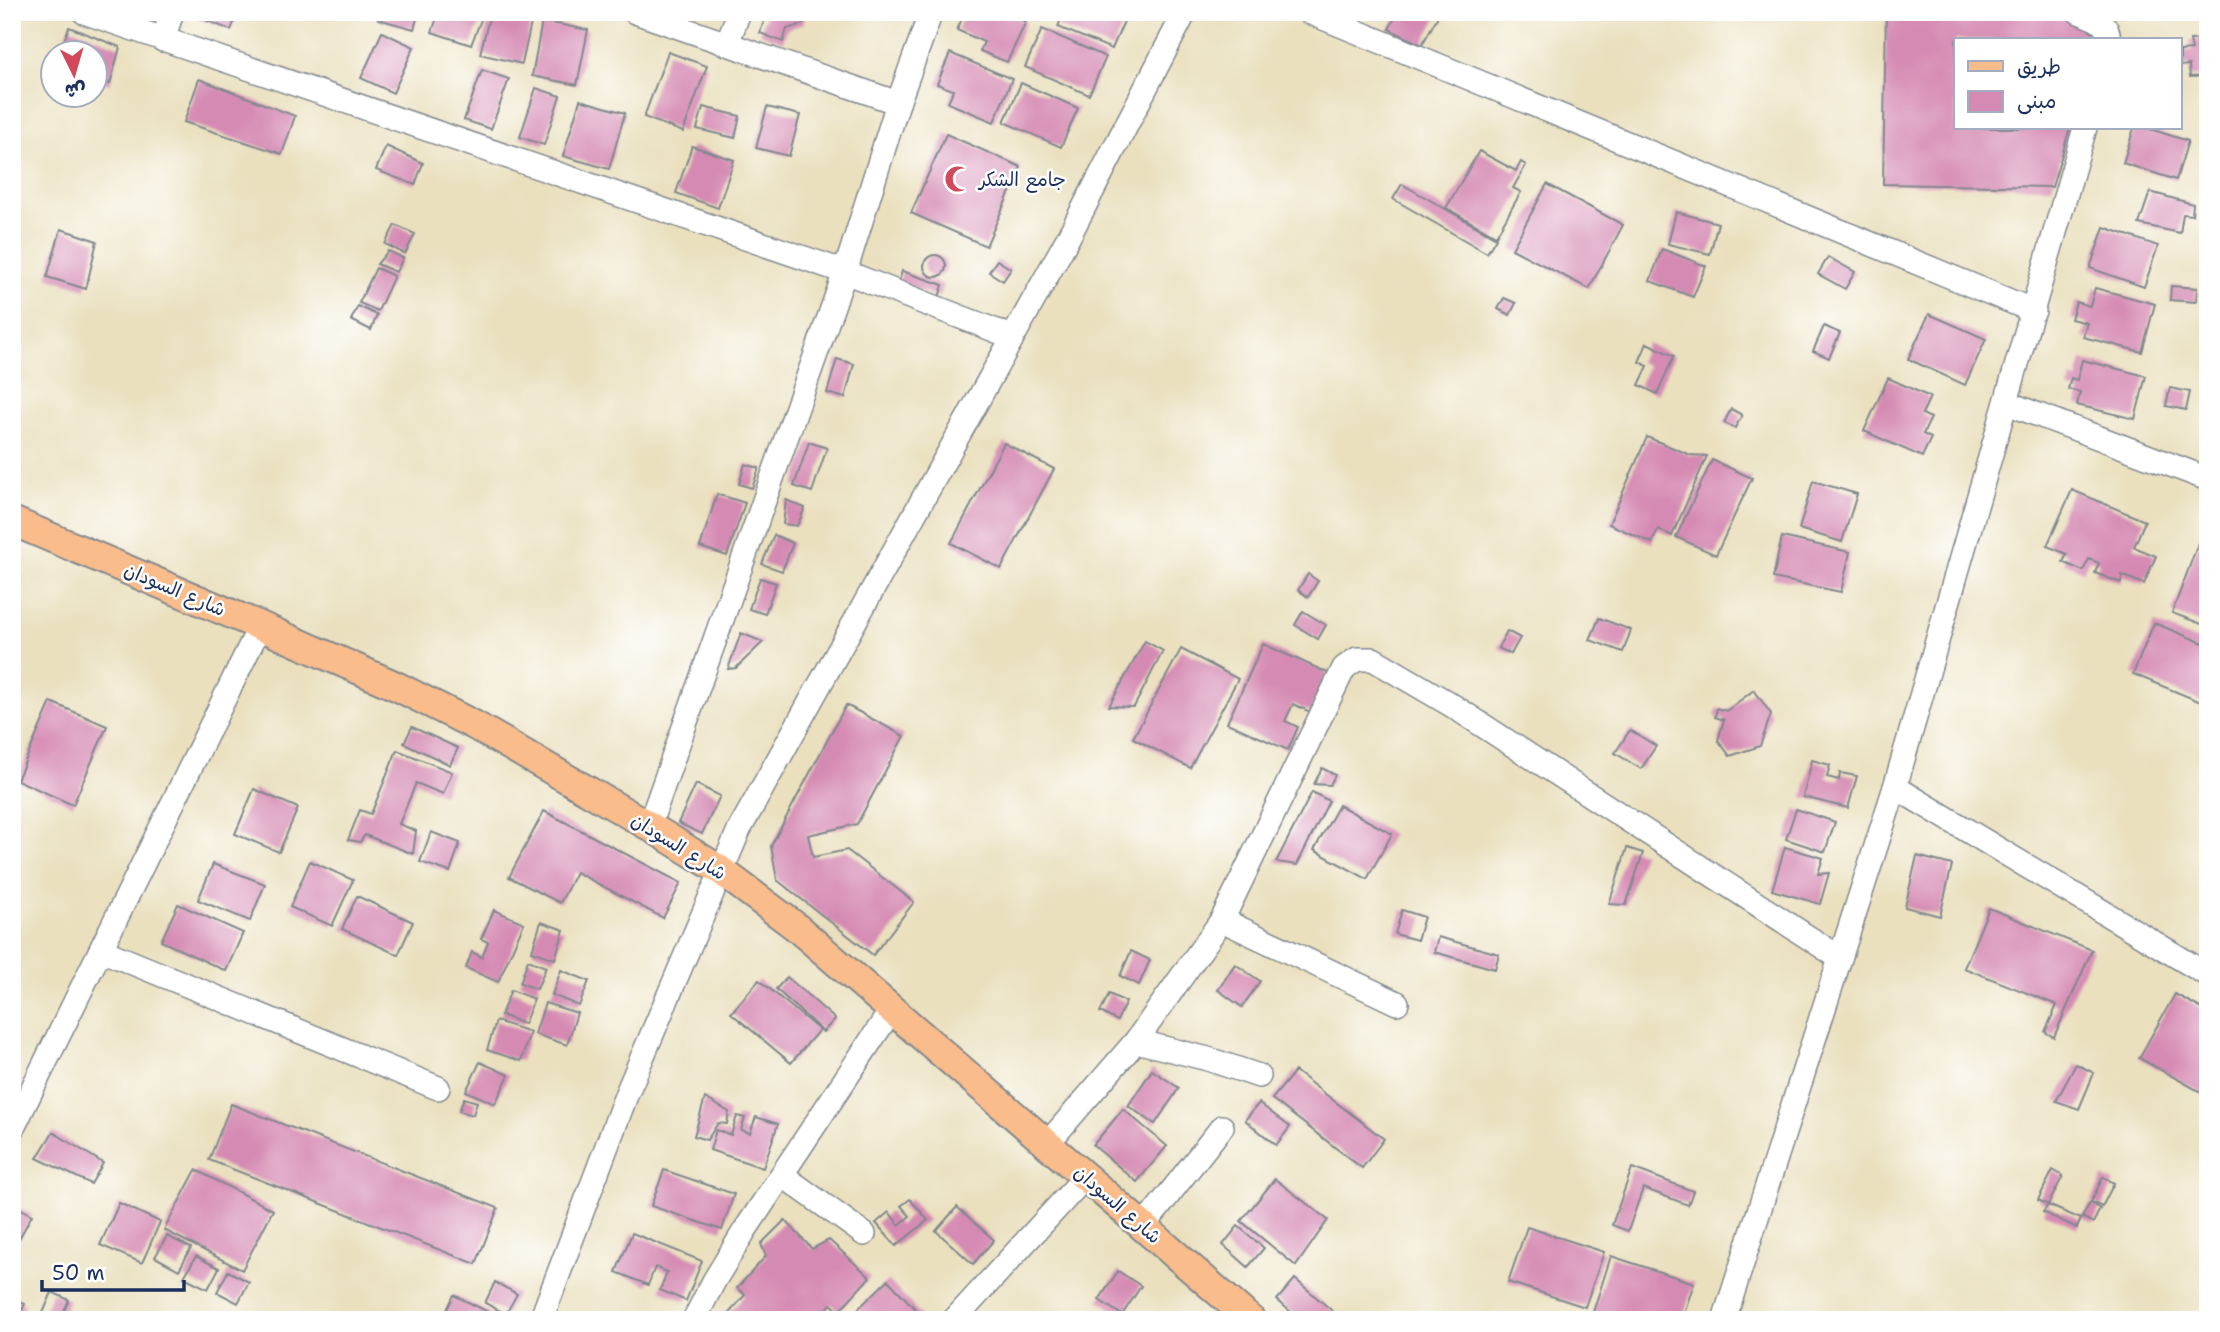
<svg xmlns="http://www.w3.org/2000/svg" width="2220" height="1332" font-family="'Shantell Sans','Playpen Sans Arabic',sans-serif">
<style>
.building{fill:#d58ab3}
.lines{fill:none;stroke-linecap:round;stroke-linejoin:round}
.minor-casing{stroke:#82888e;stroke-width:26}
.major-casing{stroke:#82888e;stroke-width:32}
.minor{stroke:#fff;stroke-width:23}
.major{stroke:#fabc8b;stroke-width:28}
.labels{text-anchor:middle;stroke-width:5;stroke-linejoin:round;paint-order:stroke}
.poi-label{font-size:19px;fill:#1b2f5e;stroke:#fff;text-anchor:start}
.street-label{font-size:19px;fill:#1b2f5e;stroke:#fff}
</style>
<rect width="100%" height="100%" fill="#fff"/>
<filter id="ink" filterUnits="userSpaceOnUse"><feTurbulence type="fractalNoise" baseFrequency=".0143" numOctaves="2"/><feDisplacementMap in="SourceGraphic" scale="14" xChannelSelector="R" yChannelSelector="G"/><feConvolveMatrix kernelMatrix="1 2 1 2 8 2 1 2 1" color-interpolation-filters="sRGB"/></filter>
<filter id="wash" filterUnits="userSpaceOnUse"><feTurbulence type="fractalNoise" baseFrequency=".00686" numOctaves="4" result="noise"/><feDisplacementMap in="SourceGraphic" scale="28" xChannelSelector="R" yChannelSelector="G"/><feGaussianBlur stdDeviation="1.57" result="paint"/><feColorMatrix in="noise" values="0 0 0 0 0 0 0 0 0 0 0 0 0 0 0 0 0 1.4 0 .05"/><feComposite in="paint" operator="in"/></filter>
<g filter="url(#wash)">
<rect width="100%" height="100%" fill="#eae0be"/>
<g id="blocks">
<g class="building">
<polygon points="195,12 238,12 231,30 194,16"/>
<polygon points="380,12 419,12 414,29 378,19"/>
<polygon points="439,12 484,12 471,45 432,32"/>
<polygon points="767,12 803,12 806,15 803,24 787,29 783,42 760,33"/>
<polygon points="965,12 1005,12 1026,22 1007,62 980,51 984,42 957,30"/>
<polygon points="1064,12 1128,12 1112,49 1058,27"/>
<polygon points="1398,12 1435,12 1439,14 1422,45 1389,29"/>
<polygon points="1886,12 2071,12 2103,22 2097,40 1956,40 1956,128 2070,128 2052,187 1883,184"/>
<polygon points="490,14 531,23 522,64 480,54"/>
<polygon points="542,21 588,30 577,85 532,76"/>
<polygon points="69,27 120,47 110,84 94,80 94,52 60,52"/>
<polygon points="1042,29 1106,57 1089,95 1025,67"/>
<polygon points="382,32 414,47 393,93 361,78"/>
<polygon points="2205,33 2208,33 2208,76 2190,77 2189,65 2180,66 2180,51 2192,50 2190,40 2205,39"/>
<polygon points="668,52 707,66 683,132 644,117"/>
<polygon points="950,53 1012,79 994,122 948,103 953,90 937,84"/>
<polygon points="482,70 509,79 491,129 464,120"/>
<polygon points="199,79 295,116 282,154 184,122"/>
<polygon points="1021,83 1078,108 1061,147 1004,122"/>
<polygon points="536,88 560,96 544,145 520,137"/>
<polygon points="580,100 625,113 609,169 563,156"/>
<polygon points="703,107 740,116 735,138 697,129"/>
<polygon points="767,107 800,115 789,156 756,148"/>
<polygon points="2134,128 2147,128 2188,141 2176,180 2123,163"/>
<polygon points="946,134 1021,167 986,246 911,213"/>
<polygon points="386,146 423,163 415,185 376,170"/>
<polygon points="692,146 734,160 718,208 676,193"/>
<polygon points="1479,151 1516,171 1521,162 1526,165 1513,188 1521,192 1496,236 1446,208"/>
<polygon points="1402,184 1496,238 1487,253 1393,199"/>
<polygon points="1547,184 1623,225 1589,289 1512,249"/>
<polygon points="2150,192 2193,204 2192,215 2183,214 2180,233 2139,224"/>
<polygon points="1676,212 1718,223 1710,254 1668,244"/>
<polygon points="395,225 415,234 405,254 385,244"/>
<polygon points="2104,227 2158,246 2144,287 2090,268"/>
<polygon points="61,229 97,241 86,289 47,277"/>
<polygon points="1662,249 1706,266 1693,297 1650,281"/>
<polygon points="388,251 403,258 396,272 377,264"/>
<circle cx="935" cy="266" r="11"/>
<polygon points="1828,257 1855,272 1845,289 1818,274"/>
<polygon points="997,260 1011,269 1003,281 989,272"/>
<polygon points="376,268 394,276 378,311 359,303"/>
<polygon points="902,271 943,285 939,297 898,284"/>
<polygon points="2171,286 2197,288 2196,302 2170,300"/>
<polygon points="2095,288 2155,304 2142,352 2083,337 2087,323 2071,319 2076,302 2090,306"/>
<polygon points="1504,298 1516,303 1510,315 1498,309"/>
<polygon points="358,306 377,315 371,330 351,320"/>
<polygon points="1929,314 1986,339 1965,385 1908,359"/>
<polygon points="1824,326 1840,333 1829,358 1813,351"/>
<polygon points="1647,343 1674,356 1657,394 1639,385 1648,366 1639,362"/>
<polygon points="837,359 854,364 845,398 827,393"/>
<polygon points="2082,360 2146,376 2135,419 2077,405 2080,392 2068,389 2071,378 2077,380"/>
<polygon points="1888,378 1930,397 1922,414 1931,418 1923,434 1931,438 1922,457 1864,431"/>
<polygon points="2170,388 2190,392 2186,410 2166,406"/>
<polygon points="1731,409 1742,415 1735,428 1724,423"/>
<polygon points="1647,437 1690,455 1707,456 1672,536 1658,529 1652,543 1609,524"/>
<polygon points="809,442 827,448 812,492 794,486"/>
<polygon points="1004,443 1054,469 1001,569 951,543"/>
<polygon points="1712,460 1752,478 1716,555 1676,537"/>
<polygon points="745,464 759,468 752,488 739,484"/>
<polygon points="1813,481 1857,494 1842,542 1799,529"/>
<polygon points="2072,490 2145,521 2134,547 2156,556 2144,584 2122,575 2121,583 2095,573 2099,563 2089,559 2083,571 2063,562 2067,554 2047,546"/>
<polygon points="717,494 745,503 727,556 700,547"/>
<polygon points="786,500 805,508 797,526 783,524"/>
<polygon points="2202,533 2208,535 2207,626 2172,613"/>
<polygon points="774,535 793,543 782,571 762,564"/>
<polygon points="1782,537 1850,552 1841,592 1773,578"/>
<polygon points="1308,574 1318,581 1308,597 1298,590"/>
<polygon points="760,578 776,583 765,614 749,609"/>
<polygon points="1303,611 1326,625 1318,639 1295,625"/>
<polygon points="1599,618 1631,630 1623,652 1590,640"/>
<polygon points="2154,623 2203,643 2208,632 2208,705 2133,674"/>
<polygon points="1507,631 1520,638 1511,654 1498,648"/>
<polygon points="741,633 763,642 736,668 728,669"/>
<polygon points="1145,641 1163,651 1134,707 1109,706"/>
<polygon points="1263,644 1328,673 1310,712 1293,704 1285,721 1298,727 1288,750 1227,723"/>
<polygon points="1181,649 1238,679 1190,768 1133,738"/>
<polygon points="1754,690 1771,714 1760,746 1730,756 1718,740 1724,720 1715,717 1717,708 1726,711"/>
<polygon points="51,702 107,726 73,805 17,780"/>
<polygon points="846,705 904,736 857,824 808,835 813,857 847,850 914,902 873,955 777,880 771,846"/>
<polygon points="412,727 458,748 450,765 404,743"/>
<polygon points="1630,730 1656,746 1641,769 1615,753"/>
<polygon points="397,750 452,772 443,794 416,783 399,824 416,831 413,854 365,835 360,842 348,840 360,810 371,814"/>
<polygon points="1812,760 1830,765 1827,777 1839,780 1840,773 1857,776 1848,808 1803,797"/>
<polygon points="1322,768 1335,775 1330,785 1314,784"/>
<polygon points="696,784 720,796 702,834 678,823"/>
<polygon points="254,789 298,808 279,852 235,834"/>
<polygon points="1312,792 1329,801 1297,865 1276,862"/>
<polygon points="1339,805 1392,834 1367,879 1314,850"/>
<polygon points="1796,809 1835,822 1825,852 1786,839"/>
<polygon points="544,811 681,883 663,918 576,872 560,903 509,877"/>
<polygon points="431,832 460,843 450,872 420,862"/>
<polygon points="1785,847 1823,858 1818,874 1829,873 1820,904 1772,890"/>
<polygon points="1627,848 1643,853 1626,905 1609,904"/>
<polygon points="1917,856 1952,865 1940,916 1905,907"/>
<polygon points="310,861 353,880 332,926 290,907"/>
<polygon points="213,864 265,884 250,921 198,900"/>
<polygon points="357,896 413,922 398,955 342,929"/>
<polygon points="178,904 243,933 226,971 161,941"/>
<polygon points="1989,908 2092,950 2054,1037 2045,1032 2057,1005 1964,968"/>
<polygon points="494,910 524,923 498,982 466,968 472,952 482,957 488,942 481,939"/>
<polygon points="1402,910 1424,917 1417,940 1395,934"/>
<polygon points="541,922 564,930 555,959 532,951"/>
<polygon points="1438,937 1499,954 1495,969 1434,952"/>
<polygon points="1131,951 1150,960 1139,985 1120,976"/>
<polygon points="528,960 546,967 537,989 520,983"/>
<polygon points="1235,964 1260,981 1242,1007 1218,990"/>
<polygon points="561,970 589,981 579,1006 552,995"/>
<polygon points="787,977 835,1019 823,1032 776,989"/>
<polygon points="759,980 819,1030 791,1063 731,1013"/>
<polygon points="511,990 534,999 524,1024 501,1015"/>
<polygon points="1109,994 1126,1002 1117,1021 1100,1012"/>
<polygon points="2175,994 2208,1012 2208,1096 2139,1058"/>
<polygon points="545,1003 577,1013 567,1045 535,1034"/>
<polygon points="496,1021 530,1032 521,1061 487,1050"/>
<polygon points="480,1062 509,1075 495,1104 466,1091"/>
<polygon points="2076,1064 2094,1073 2079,1109 2056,1101"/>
<polygon points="1152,1070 1179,1088 1155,1124 1128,1106"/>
<polygon points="1295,1071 1384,1139 1362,1168 1272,1099"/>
<polygon points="464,1098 477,1102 473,1115 459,1111"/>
<polygon points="705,1098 729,1112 727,1124 718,1123 707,1140 694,1136"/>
<polygon points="1259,1103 1290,1127 1276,1145 1245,1120"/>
<polygon points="231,1104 498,1208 476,1264 209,1160"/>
<polygon points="1123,1109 1167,1146 1137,1182 1093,1145"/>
<polygon points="737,1116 745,1118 741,1130 750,1133 756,1117 778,1124 763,1168 710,1150 716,1130 731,1135"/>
<polygon points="53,1132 103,1163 91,1184 37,1158"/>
<polygon points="1632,1168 1693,1191 1688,1205 1643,1188 1628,1231 1612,1225"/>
<polygon points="196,1170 273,1210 242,1270 164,1230"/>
<polygon points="664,1170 734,1194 722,1230 651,1206"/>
<polygon points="2053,1170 2063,1176 2048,1205 2038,1200"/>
<polygon points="2103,1177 2114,1183 2102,1207 2091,1202"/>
<polygon points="1275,1179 1328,1220 1296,1266 1241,1221"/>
<polygon points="910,1199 928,1220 896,1246 876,1223 889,1212 899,1225 910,1216 901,1206"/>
<polygon points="119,1203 160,1222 142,1263 100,1245"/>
<polygon points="2090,1203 2100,1209 2093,1223 2082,1217"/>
<polygon points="12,1204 32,1215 19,1239 12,1236"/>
<polygon points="2048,1205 2081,1219 2077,1228 2043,1212"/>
<polygon points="957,1207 994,1240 973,1264 936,1231"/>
<polygon points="785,1220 812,1249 829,1240 870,1277 839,1311 831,1304 827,1309 834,1315 830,1320 723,1320 745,1295 737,1288 766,1256 761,1244"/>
<polygon points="1238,1226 1264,1248 1248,1267 1223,1245"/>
<polygon points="1527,1227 1604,1252 1585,1307 1508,1282"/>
<polygon points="632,1233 702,1261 686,1301 660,1290 667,1272 655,1267 648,1285 616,1272"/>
<polygon points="167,1236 191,1248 179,1270 155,1257"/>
<polygon points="196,1256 219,1268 208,1289 184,1277"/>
<polygon points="1611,1256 1694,1283 1682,1320 1618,1320 1593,1312"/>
<polygon points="228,1271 249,1282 238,1303 217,1292"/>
<polygon points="1118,1271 1141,1286 1122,1315 1099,1300"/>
<polygon points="1295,1279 1343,1320 1300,1320 1277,1300"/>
<polygon points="888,1280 921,1315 916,1320 869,1320 858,1309"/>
<polygon points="495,1282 517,1294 506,1314 485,1303"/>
<polygon points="52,1292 69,1300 60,1320 40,1320"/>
<polygon points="454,1295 504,1320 442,1320"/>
<polygon points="12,1298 25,1304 17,1320 12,1320"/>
</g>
</g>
</g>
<g filter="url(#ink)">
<use href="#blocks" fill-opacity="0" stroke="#82888e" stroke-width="2"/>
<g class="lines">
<g class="minor-casing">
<g id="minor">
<polyline points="84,12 845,272 1012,337"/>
<polyline points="635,12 898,103"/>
<polyline points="1309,12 2034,311"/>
<path d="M2079,12c16,7 29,9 30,28"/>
<polyline points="163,40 172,12"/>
<polyline points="727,44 739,12"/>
<polyline points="2007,403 2208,479"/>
<polyline points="1895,787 2208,975"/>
<polyline points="649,826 845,272 898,103 931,12"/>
<polyline points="1222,920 1397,1003"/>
<polyline points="101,950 438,1088"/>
<polyline points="1136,1041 1208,1059 1259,1076"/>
<polyline points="12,1130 260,626"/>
<polyline points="1047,1144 1136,1041 1222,920 1344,668 1357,659 1373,659 1453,706 1840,958"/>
<polyline points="782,1175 864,1234"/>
<polyline points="1144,1226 1222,1127"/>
<polyline points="541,1320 627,1093 739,830 1068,238 1185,12"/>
<polyline points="694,1320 714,1281 745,1230 892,1009"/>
<polyline points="954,1320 1086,1176"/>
<polyline points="1724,1320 1895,787 2085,128"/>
</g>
</g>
<g class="major-casing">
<polyline id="major" points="12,521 260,626 396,686 474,725 649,826 720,870 795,926 1251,1320"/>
</g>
<use href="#minor" class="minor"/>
<use href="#major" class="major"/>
</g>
</g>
<defs>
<g id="mosque-bare" transform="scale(2.1)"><path d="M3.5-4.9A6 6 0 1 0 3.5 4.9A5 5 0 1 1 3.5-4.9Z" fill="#d1495b" stroke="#fff" stroke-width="2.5" paint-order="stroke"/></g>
</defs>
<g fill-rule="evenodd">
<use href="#mosque-bare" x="958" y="179"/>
</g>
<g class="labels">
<g class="poi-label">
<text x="979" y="186">جامع الشكر</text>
</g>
<g class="street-label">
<text transform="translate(175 589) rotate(23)" y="7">شارع السودان</text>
<text transform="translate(679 846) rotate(32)" y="7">شارع السودان</text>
<text transform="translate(1118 1204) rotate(41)" y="7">شارع السودان</text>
</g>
</g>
<rect width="2220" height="1332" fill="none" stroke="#fff" stroke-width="42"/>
<rect x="1954" y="38" width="228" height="91" fill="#ffffff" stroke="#a4acbf" stroke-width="2"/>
<rect x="1968" y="61" width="35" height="10" fill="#fabc8b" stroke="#a4acbf" stroke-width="2"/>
<text x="2017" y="74" font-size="21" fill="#1b2f5e">طريق</text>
<rect x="1968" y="91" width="35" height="21" fill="#d58ab3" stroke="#a4acbf" stroke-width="2"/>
<text x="2017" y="108" font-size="21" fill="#1b2f5e">مبنى</text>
<g transform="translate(74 74) rotate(175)"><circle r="33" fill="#ffffff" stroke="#a4acbf" stroke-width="2"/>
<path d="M0-5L12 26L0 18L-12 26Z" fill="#d1495b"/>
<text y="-10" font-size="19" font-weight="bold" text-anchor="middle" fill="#1b2f5e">ش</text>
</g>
<path d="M42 1280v10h142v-10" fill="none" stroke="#1b2f5e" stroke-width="3.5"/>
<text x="52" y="1280" font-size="21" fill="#1b2f5e" stroke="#ffffff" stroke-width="5" paint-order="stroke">50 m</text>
</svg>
